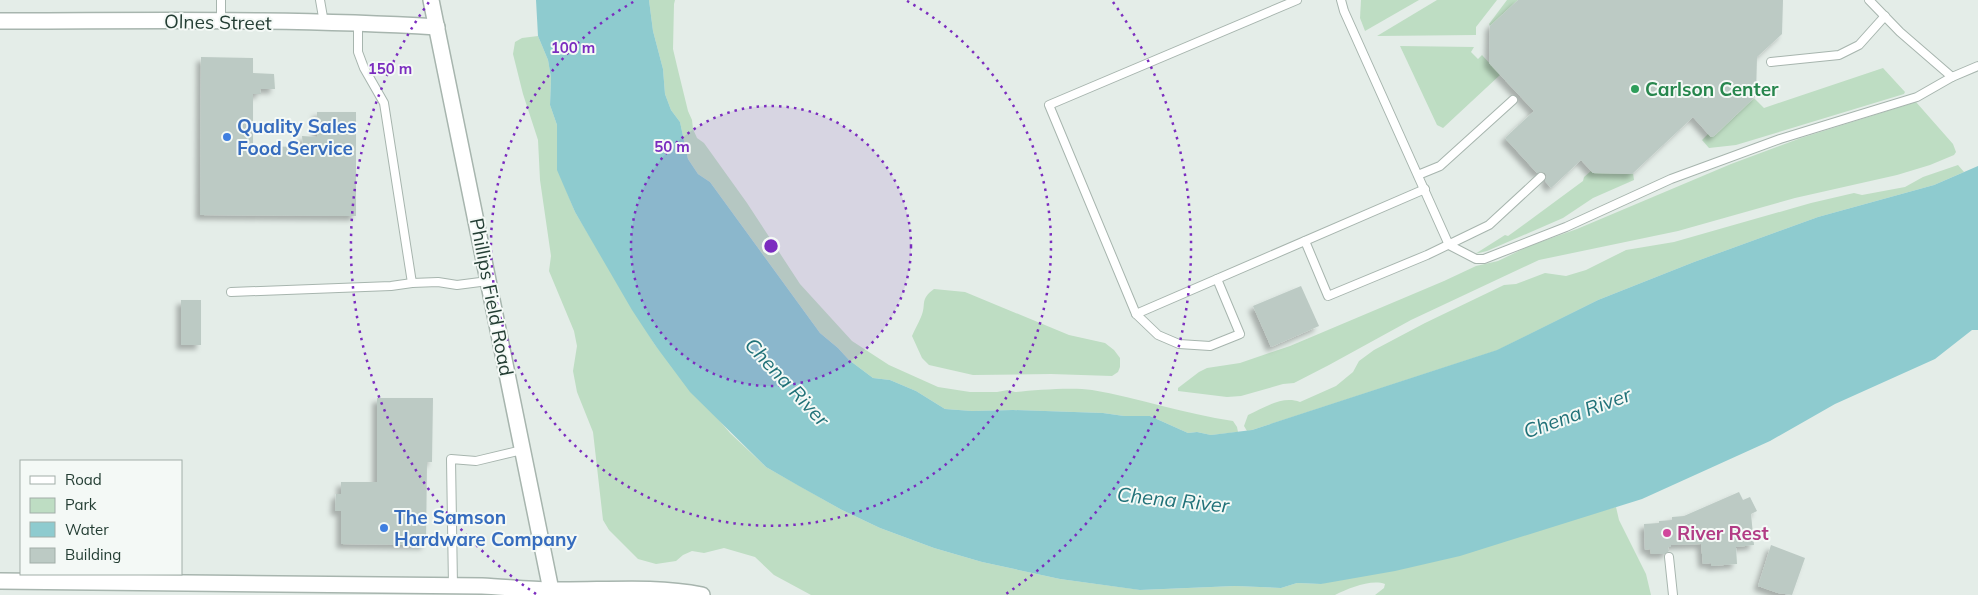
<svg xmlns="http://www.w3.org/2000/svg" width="1978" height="595" font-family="Mulish,sans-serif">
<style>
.green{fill:#beddc3}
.water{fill:#8ecbcf}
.building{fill:#bccac4;filter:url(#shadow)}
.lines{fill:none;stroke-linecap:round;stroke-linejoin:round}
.service-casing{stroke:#a7b5ae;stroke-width:10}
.minor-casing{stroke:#a7b5ae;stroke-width:18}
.tertiary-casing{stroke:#a7b5ae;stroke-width:18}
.service{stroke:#fff;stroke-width:8}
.minor{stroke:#fff;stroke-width:15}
.tertiary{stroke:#fff;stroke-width:15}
.ring{fill:none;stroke:#7b2cbf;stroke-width:2.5;stroke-dasharray:2.5 5}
.leisure-dot{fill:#2e9e5b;stroke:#f4f9f6;stroke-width:2}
.shop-dot{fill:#3f7fe0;stroke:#f4f9f6;stroke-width:2}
.hotel-dot{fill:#d1479c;stroke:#f4f9f6;stroke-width:2}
.labels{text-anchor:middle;stroke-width:4;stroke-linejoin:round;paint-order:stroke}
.street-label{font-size:19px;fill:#243e34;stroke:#f4f9f6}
.leisure-label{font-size:19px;font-weight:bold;fill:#27864d;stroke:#f4f9f6;text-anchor:start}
.shop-label{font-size:19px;font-weight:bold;fill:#366cbe;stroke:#f4f9f6;text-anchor:start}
.hotel-label{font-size:19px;font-weight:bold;fill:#b23c85;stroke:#f4f9f6;text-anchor:start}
.water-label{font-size:20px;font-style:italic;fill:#207178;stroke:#f4f9f6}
.centre{fill:#7b2cbf;stroke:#f4f9f6;stroke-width:2.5}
.ring-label{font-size:15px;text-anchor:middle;font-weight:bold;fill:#7b2cbf;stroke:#f4f9f6;stroke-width:4;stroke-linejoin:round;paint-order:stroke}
</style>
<defs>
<filter id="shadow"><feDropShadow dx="-4.5" dy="4.5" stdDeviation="2.5" flood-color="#0004"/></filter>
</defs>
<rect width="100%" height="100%" fill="#e4ede8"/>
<g class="green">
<path d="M649,0h26l-1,4 -1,45 4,17 11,45 4,9 1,9 4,9 7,5 43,60 53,81 52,57 37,24 49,22 32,5h27l11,-2 7,2c21,-2 57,-5 77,-2 47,8 93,24 141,31l4,6 1,5 -27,3 -14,-3 -9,1 -38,-17h-26l-21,-3 -90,-3 -41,1 -27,-2 -29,-18 -26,-11 -17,-2 -24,-18 -11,-12 -18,-15 -110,-151 -12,-8 -10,-15 -8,-37 -9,-12 -6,-16 -2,-25 -10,-38z"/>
<polygon points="1361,0 1419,0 1365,31 1360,18"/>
<polygon points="1437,0 1497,0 1476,27 1476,35 1377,36"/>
<polygon points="1507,0 1518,0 1490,26 1489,24"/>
<path d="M538,36l10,24 3,18 -1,27 7,20 1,45 17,42 80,133 75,88 36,34 76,43 38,18 54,20 48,14 78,17 81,11 94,-4 46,2 16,-5 23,1 296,-77 3,13 27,54 5,21h-276l9,-7 1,-4c-14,-5 -36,4 -50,11h-524l-37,-20 -19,-18 -31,-9 -20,5 -12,-2 -9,4 -7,6 -20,3 -18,-5 -29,-29 -6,-10 -10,-88 -16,-40 -4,-21 4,-25 -3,-15 -25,-60 2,-15 -11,-76 -2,-40 -15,-46 -10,-40 2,-12 7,-4z"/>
<polygon points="1400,46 1474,47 1471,52 1478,59 1482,55 1500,75 1443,128 1437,125"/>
<polygon points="1883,68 1905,92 1904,94 1736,145 1709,148 1702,140 1708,134 1711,137 1714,136 1754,98 1764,108"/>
<polygon points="1916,102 1953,144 1956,152 1954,155 1930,165 1897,175 1795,198 1678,231 1539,260 1411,320 1329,365 1294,383 1283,384 1241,396 1227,397 1178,391 1178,388 1199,372 1207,368 1240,363 1290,346 1444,281 1476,266 1498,261 1529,246 1577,229 1731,164 1801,138"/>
<path d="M1958,165l6,7 -30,13 -116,32 -124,45 -96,38 -100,50 -246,80 -5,1 -3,-5 4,-11c16,-7 34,-20 52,-13l36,-16 17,-14 6,-11 15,-11 51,-27 79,-38 12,-1 29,-11 21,3 20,-6 40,-20 48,-8 137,-39 43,-10 8,2 43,-8 18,-10z"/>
<polygon points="1591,171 1593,173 1632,174 1633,173 1634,180 1593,198 1563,218 1487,251 1475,254 1505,235 1508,236 1515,231 1583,181 1584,177"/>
<path d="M934,289l31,3 104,43 36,8 9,7 6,8v9l-2,5 -6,4 -61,-2 -78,1 -44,-10 -7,-7 -10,-22c3,-7 6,-12 9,-19 6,-13 -2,-17 13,-28z"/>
</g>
<polygon class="water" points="536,0 649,0 653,31 663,69 665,94 671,110 680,122 688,159 698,174 710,182 820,333 838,348 849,360 873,378 890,380 916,391 945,409 972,411 1013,410 1103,413 1124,416 1150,416 1188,433 1197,432 1211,435 1252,430 1497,350 1598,300 1694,262 1818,217 1934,185 1978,166 1978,330 1972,330 1935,359 1835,404 1770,441 1642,499 1460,556 1395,571 1321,584 1297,583 1281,588 1235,586 1140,590 1060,579 982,562 934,548 880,528 842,510 799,486 766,467 690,392 655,345 632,310 575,212 557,170 557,125 550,105 551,78 548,60 538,36"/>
<g class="building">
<polygon points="1518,0 1783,0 1782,34 1757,57 1756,96 1714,136 1711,137 1693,117 1632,174 1593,173 1581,160 1551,188 1545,181 1547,176 1545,173 1537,173 1505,138 1534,111 1489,63 1490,26"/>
<polygon points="201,57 253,58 253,73 274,74 275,89 260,89 261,94 253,94 253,146 303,147 302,136 317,137 317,112 356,112 356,216 200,215"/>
<polygon points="1301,286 1319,326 1271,347 1253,306"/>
<rect x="181" y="300" width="20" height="45"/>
<polygon points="377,398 433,398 432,462 427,462 426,545 341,544 341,511 335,511 336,494 341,494 341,482 377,482"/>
<polygon points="1739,492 1743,500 1750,497 1757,511 1751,514 1754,545 1736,547 1737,564 1711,566 1711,563 1703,564 1701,544 1671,545 1671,547 1668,547 1669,551 1665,554 1651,554 1650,549 1645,550 1644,524 1659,523 1659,521 1672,520 1672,517 1684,516"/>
<polygon points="1771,545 1805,558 1792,595 1778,593 1758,586"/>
</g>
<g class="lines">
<g class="service-casing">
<g id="service">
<polyline points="221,0 221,21"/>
<polyline points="320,0 324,23"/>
<polyline points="1341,0 1344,11 1449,245 1476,259 1484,259 1566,227 1671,179 1780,139 1917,97 1952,77"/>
<polyline points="1869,0 1900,32 1952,77 1978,66"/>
<polyline points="358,24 358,52 364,68 384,103 412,283 438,282 457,285 488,281"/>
<polyline points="1771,62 1839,55 1859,45 1885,16"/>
<polyline points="1418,175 1440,166 1513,100"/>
<polyline points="1305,241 1328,296 1427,255 1489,225 1541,177"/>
<polyline points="1217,279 1240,334 1210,346 1179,344 1158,335 1136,314 1049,105 1297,0"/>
<polyline points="231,292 391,286 412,283"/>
<polyline points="1136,314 1425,189"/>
<polyline points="1669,557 1673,595"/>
<polyline points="453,586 451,459 476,461 522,450"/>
</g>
</g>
<g class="minor-casing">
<g id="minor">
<path d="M0,21c145,0 292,-3 437,6"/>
<path d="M0,581l482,5c23,1 46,4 69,4 51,1 101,-5 151,5"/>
</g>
</g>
<g class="tertiary-casing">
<polyline id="tertiary" points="431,0 552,595"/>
</g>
<use href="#service" class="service"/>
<use href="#minor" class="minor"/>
<use href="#tertiary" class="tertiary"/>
</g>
<circle cx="771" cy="246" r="140" fill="#7b2cbf" fill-opacity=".12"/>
<g class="ring">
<circle cx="771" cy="246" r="140"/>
<path d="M907 1A280 280 0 1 1 635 1"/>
<path d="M536 594A420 420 0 0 1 429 2M1113 2A420 420 0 0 1 1006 594"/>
</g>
<circle class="leisure-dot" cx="1635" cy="89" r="5"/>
<g class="shop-dot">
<circle cx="227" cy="137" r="5"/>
<circle cx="384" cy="528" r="5"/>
</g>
<circle class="hotel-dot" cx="1667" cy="533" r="5"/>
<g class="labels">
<g class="street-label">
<text transform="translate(218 22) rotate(1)" y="7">Olnes Street</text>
<text transform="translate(492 297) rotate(79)" y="7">Phillips Field Road</text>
</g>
<g class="leisure-label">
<text x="1645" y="96">Carlson Center</text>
</g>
<g class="shop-label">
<text x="237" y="133">Quality Sales<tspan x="237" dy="22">Food Service</tspan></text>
<text x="394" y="524">The Samson<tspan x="394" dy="22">Hardware Company</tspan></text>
</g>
<g class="hotel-label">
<text x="1677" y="540">River Rest</text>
</g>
<g class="water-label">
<text transform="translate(787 382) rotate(47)" y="7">Chena River</text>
<text transform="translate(1577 413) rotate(-20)" y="7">Chena River</text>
<text transform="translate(1173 500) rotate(6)" y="7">Chena River</text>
</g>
</g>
<circle cx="771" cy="246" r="8" class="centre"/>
<g class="ring-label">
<text x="573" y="53">100 m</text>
<text x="390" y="74">150 m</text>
<text x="672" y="152">50 m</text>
</g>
<rect x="20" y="460" width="162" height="115" fill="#f4f9f6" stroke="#a1aea8"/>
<rect x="30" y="476" width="25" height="8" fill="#ffffff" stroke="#a1aea8"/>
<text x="65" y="485" font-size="15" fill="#243e34">Road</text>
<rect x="30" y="498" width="25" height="15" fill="#beddc3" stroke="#a1aea8"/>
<text x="65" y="510" font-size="15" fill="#243e34">Park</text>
<rect x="30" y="522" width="25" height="15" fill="#8ecbcf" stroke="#a1aea8"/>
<text x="65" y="535" font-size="15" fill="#243e34">Water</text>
<rect x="30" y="548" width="25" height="15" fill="#bccac4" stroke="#a1aea8"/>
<text x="65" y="560" font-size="15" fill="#243e34">Building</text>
</svg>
